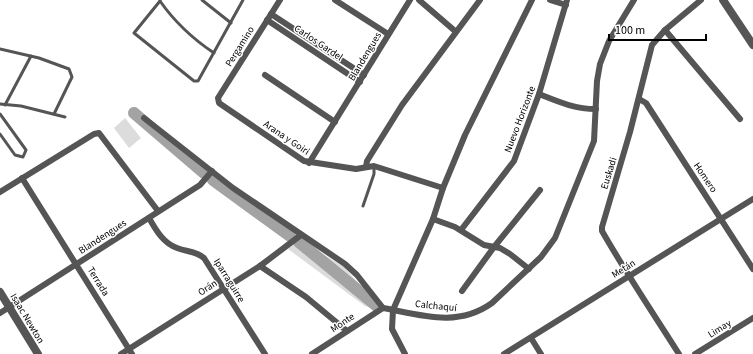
<svg xmlns="http://www.w3.org/2000/svg" width="753" height="354" font-family="'Source Sans 3',sans-serif">
<style>
.green{fill:#dcdcdc}
.lines{fill:none;stroke-linecap:round;stroke-linejoin:round}
.river{stroke:#a3a3a3;stroke-width:12}
.service{stroke:#555;stroke-width:3}
.minor{stroke:#555;stroke-width:6}
.tertiary{stroke:#555;stroke-width:8}
.labels{text-anchor:middle;stroke-width:3;stroke-linejoin:round;paint-order:stroke}
.street-label{font-size:10px;fill:#000;stroke:#fff}
</style>
<rect width="100%" height="100%" fill="#fff"/>
<g class="green">
<polygon points="125,118 141,138 129,148 114,128"/>
<polygon points="300,240 344,267 376,303 375,308 365,306 288,249"/>
</g>
<g class="lines">
<g class="river">
<polyline points="134,113 204,173"/>
<polyline points="213,180 290,236"/>
<polyline points="299,242 377,306"/>
</g>
<g class="service">
<polyline points="202,0 231,23"/>
<polyline points="160,1 134,33 194,81 198,81 243,0"/>
<path d="M160,1c14,20 33,38 54,52"/>
<polyline points="0,49 39,58 69,69 72,77 54,114"/>
<polyline points="0,104 21,106 65,117"/>
<polyline points="5,105 31,56"/>
<polyline points="0,114 26,150 23,157 15,155 0,134"/>
<polyline points="363,206 374,174 374,166"/>
</g>
<g class="minor">
<polyline points="280,0 218,98 219,103 304,161 356,169 374,166 443,188"/>
<polyline points="335,0 388,34"/>
<polyline points="419,0 455,31"/>
<polyline points="550,0 566,5"/>
<polyline points="271,14 364,75"/>
<polyline points="267,20 360,82"/>
<polyline points="665,30 740,119"/>
<polyline points="265,75 335,122"/>
<path d="M539,94c20,8 36,15 57,15"/>
<polyline points="639,99 646,103 753,269"/>
<path d="M144,118l89,70 112,76 12,11 26,33c38,7 74,20 109,-5l49,-46 14,-19 39,-97 3,-60 3,-17 9,-23 25,-41"/>
<polyline points="309,163 410,0"/>
<polyline points="366,167 367,161 402,105 480,0"/>
<polyline points="22,178 132,354"/>
<polyline points="0,192 94,134 99,133 158,211"/>
<path d="M149,218c7,12 14,25 28,30 10,4 19,3 27,10l61,96"/>
<polyline points="433,219 455,227 484,245 500,248 510,254 529,269"/>
<polyline points="461,230 514,161 539,94 567,0"/>
<polyline points="260,266 306,297 347,331"/>
<polyline points="462,291 494,247 540,190"/>
<polyline points="0,313 200,185 212,171"/>
<polyline points="531,338 541,354"/>
<polyline points="121,354 260,266 301,235"/>
<polyline points="312,354 383,308"/>
<polyline points="405,354 392,329 393,310 433,219 443,188 465,135 532,0"/>
<polyline points="504,354 753,199"/>
<path d="M679,354c-26,-41 -53,-81 -77,-123v-4l28,-95 22,-87 13,-15 36,-30"/>
<polyline points="695,354 753,318"/>
</g>
<g class="tertiary">
<polyline points="723,0 753,45"/>
<polyline points="0,292 38,354"/>
</g>
</g>
<g class="labels">
<g class="street-label">
<text transform="translate(319 42) rotate(34)" y="4">Carlos Gardel</text>
<text transform="translate(239 46) rotate(-58)" y="4">Pergamino</text>
<text transform="translate(364 56) rotate(-59)" y="4">Blandengues</text>
<text transform="translate(519 119) rotate(-69)" y="4">Nuevo Horizonte</text>
<text transform="translate(287 137) rotate(34)" y="4">Arana y Goiri</text>
<text transform="translate(608 173) rotate(-73)" y="4">Euskadi</text>
<text transform="translate(706 177) rotate(56)" y="4">Homero</text>
<text transform="translate(102 236) rotate(-33)" y="4">Blandengues</text>
<text transform="translate(623 268) rotate(-32)" y="4">Metán</text>
<text transform="translate(230 280) rotate(58)" y="4">Iparraguirre</text>
<text transform="translate(99 281) rotate(58)" y="4">Terrada</text>
<text transform="translate(207 287) rotate(-33)" y="4">Orán</text>
<text transform="translate(436 305) rotate(6)" y="4">Calchaquí</text>
<text transform="translate(28 318) rotate(59)" y="4">Isaac Newton</text>
<text transform="translate(342 322) rotate(-34)" y="4">Monte</text>
<text transform="translate(719 328) rotate(-32)" y="4">Limay</text>
</g>
</g>
<path d="M609 34v6h97v-6" fill="none" stroke="#000000" stroke-width="2"/>
<text x="615" y="34" font-size="12" fill="#000000" stroke="#ffffff" stroke-width="3" paint-order="stroke">100 m</text>
</svg>
